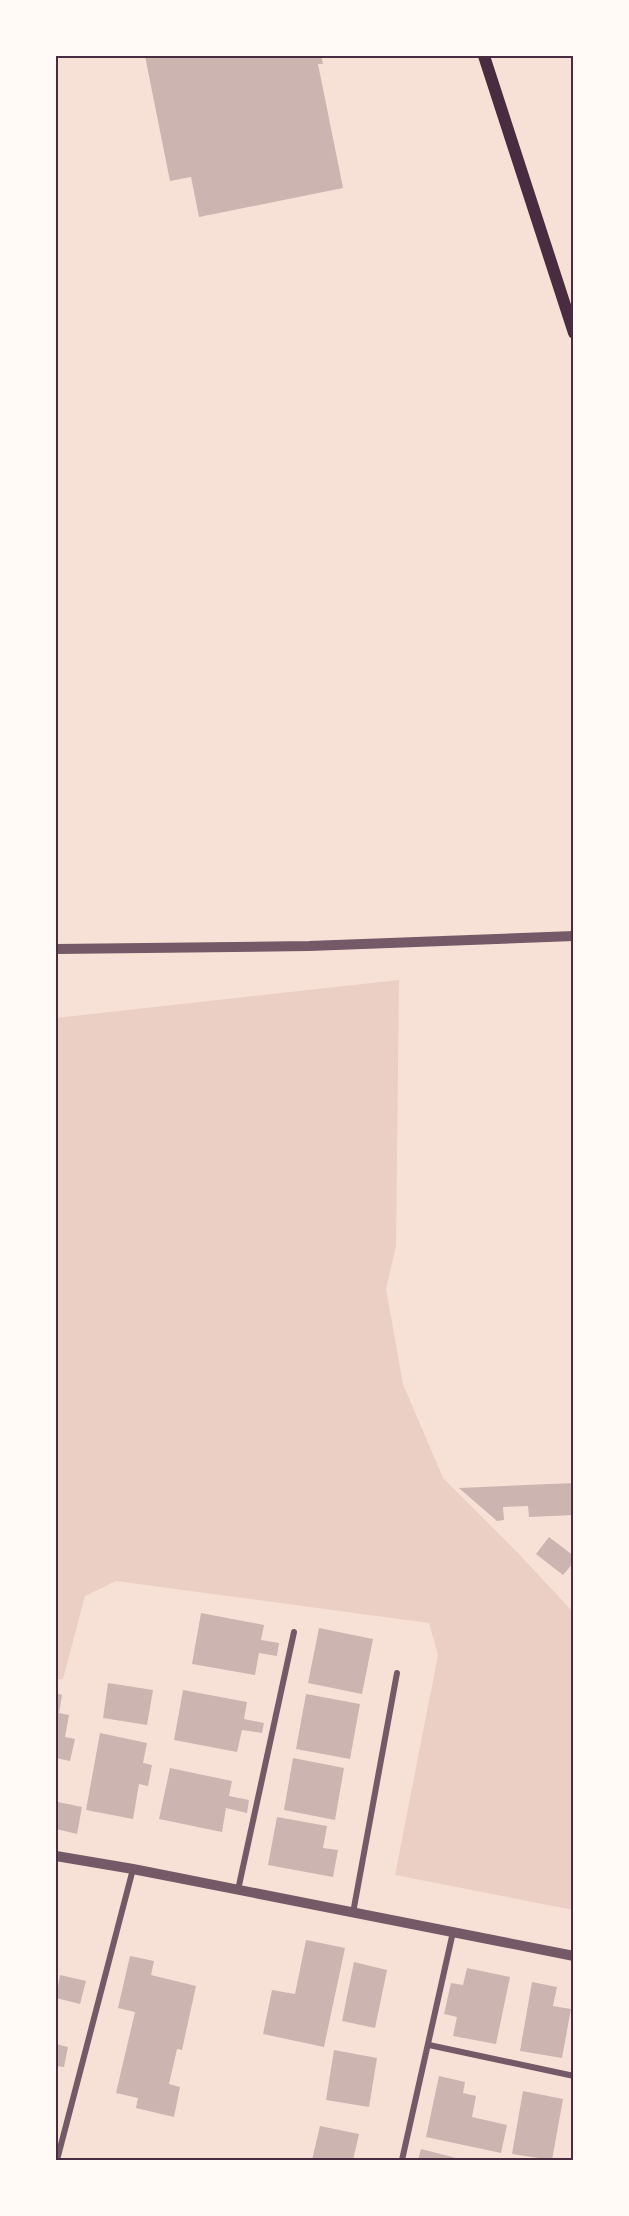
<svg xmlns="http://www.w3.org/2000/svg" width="629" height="2216" font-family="'Noto Serif',serif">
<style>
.green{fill:#ebcfc5}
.building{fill:#ccb4b1}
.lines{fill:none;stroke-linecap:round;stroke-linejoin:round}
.minor{stroke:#755966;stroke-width:6}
.tertiary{stroke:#755966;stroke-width:10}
.secondary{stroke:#4a2c40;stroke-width:12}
.neatline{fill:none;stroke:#4a2c40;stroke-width:2}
</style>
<rect width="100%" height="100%" fill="#f7e1d7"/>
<polygon class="green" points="399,980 396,1246 386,1289 403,1384 443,1478 517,1552 573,1612 573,1910 395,1875 438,1655 429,1623 116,1581 85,1596 63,1679 56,1680 56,1018"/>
<g class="building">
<polygon points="145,56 321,56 323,64 318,64 343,188 199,217 191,177 170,181"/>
<polygon points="574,1483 574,1515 529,1517 528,1506 503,1507 504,1520 497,1521 459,1488"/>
<polygon points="549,1537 574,1556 574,1562 563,1575 536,1554"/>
<polygon points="201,1613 264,1625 261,1640 279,1643 277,1656 259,1653 255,1675 192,1664"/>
<polygon points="319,1628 373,1639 362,1694 308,1683"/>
<polygon points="108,1683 153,1690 147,1725 103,1718"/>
<polygon points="183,1690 247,1702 244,1719 264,1723 262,1733 242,1730 237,1752 174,1740"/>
<polygon points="56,1693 62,1695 59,1713 69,1715 65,1737 75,1739 70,1761 56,1758"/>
<polygon points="306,1694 360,1704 350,1759 296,1749"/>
<polygon points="100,1733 147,1743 143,1763 152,1765 148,1786 139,1784 133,1819 86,1810"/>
<polygon points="293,1758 344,1768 335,1820 284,1810"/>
<polygon points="170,1768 232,1781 229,1796 249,1800 247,1813 226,1808 222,1832 159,1819"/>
<polygon points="58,1802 82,1807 77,1834 56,1829 56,1811"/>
<polygon points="277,1817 327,1826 323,1848 338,1850 333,1877 268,1865"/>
<polygon points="306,1940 345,1948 324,2047 263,2034 272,1990 295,1994"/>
<polygon points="130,1956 154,1961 151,1975 196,1986 182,2050 177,2049 169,2084 180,2087 174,2117 136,2108 138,2098 116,2093 135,2012 118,2008"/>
<polygon points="354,1962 387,1970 375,2028 342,2021"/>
<polygon points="467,1968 510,1977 496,2044 453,2036 457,2017 444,2014 451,1983 463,1985"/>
<polygon points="60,1975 86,1981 80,2004 56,1998"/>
<polygon points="532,1982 557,1987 553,2006 571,2009 562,2058 520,2051"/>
<polygon points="56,2044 68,2047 64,2067 56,2066"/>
<polygon points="334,2050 377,2058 369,2107 326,2100"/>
<polygon points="439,2076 465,2082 463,2093 476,2096 472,2117 507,2125 501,2153 426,2137"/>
<polygon points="523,2091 563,2099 552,2160 512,2154"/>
<polygon points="320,2126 359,2134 353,2160 312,2160"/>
<polygon points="421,2149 456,2158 456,2160 418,2160"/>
</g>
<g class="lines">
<g class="minor">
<polyline points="238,1890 294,1632"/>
<polyline points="353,1913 397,1673"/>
<polyline points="429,2045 574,2076"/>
<polyline points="57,2160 133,1869"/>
<polyline points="402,2160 453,1932"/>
</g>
<g class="tertiary">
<polyline points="56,949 309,946 574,936"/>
<polyline points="56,1856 133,1869 574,1956"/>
</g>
<polyline class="secondary" points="484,56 574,333"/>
</g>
<rect width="629" height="2216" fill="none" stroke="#fffaf5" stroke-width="114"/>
<rect x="57" y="57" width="515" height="2102" class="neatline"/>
</svg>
